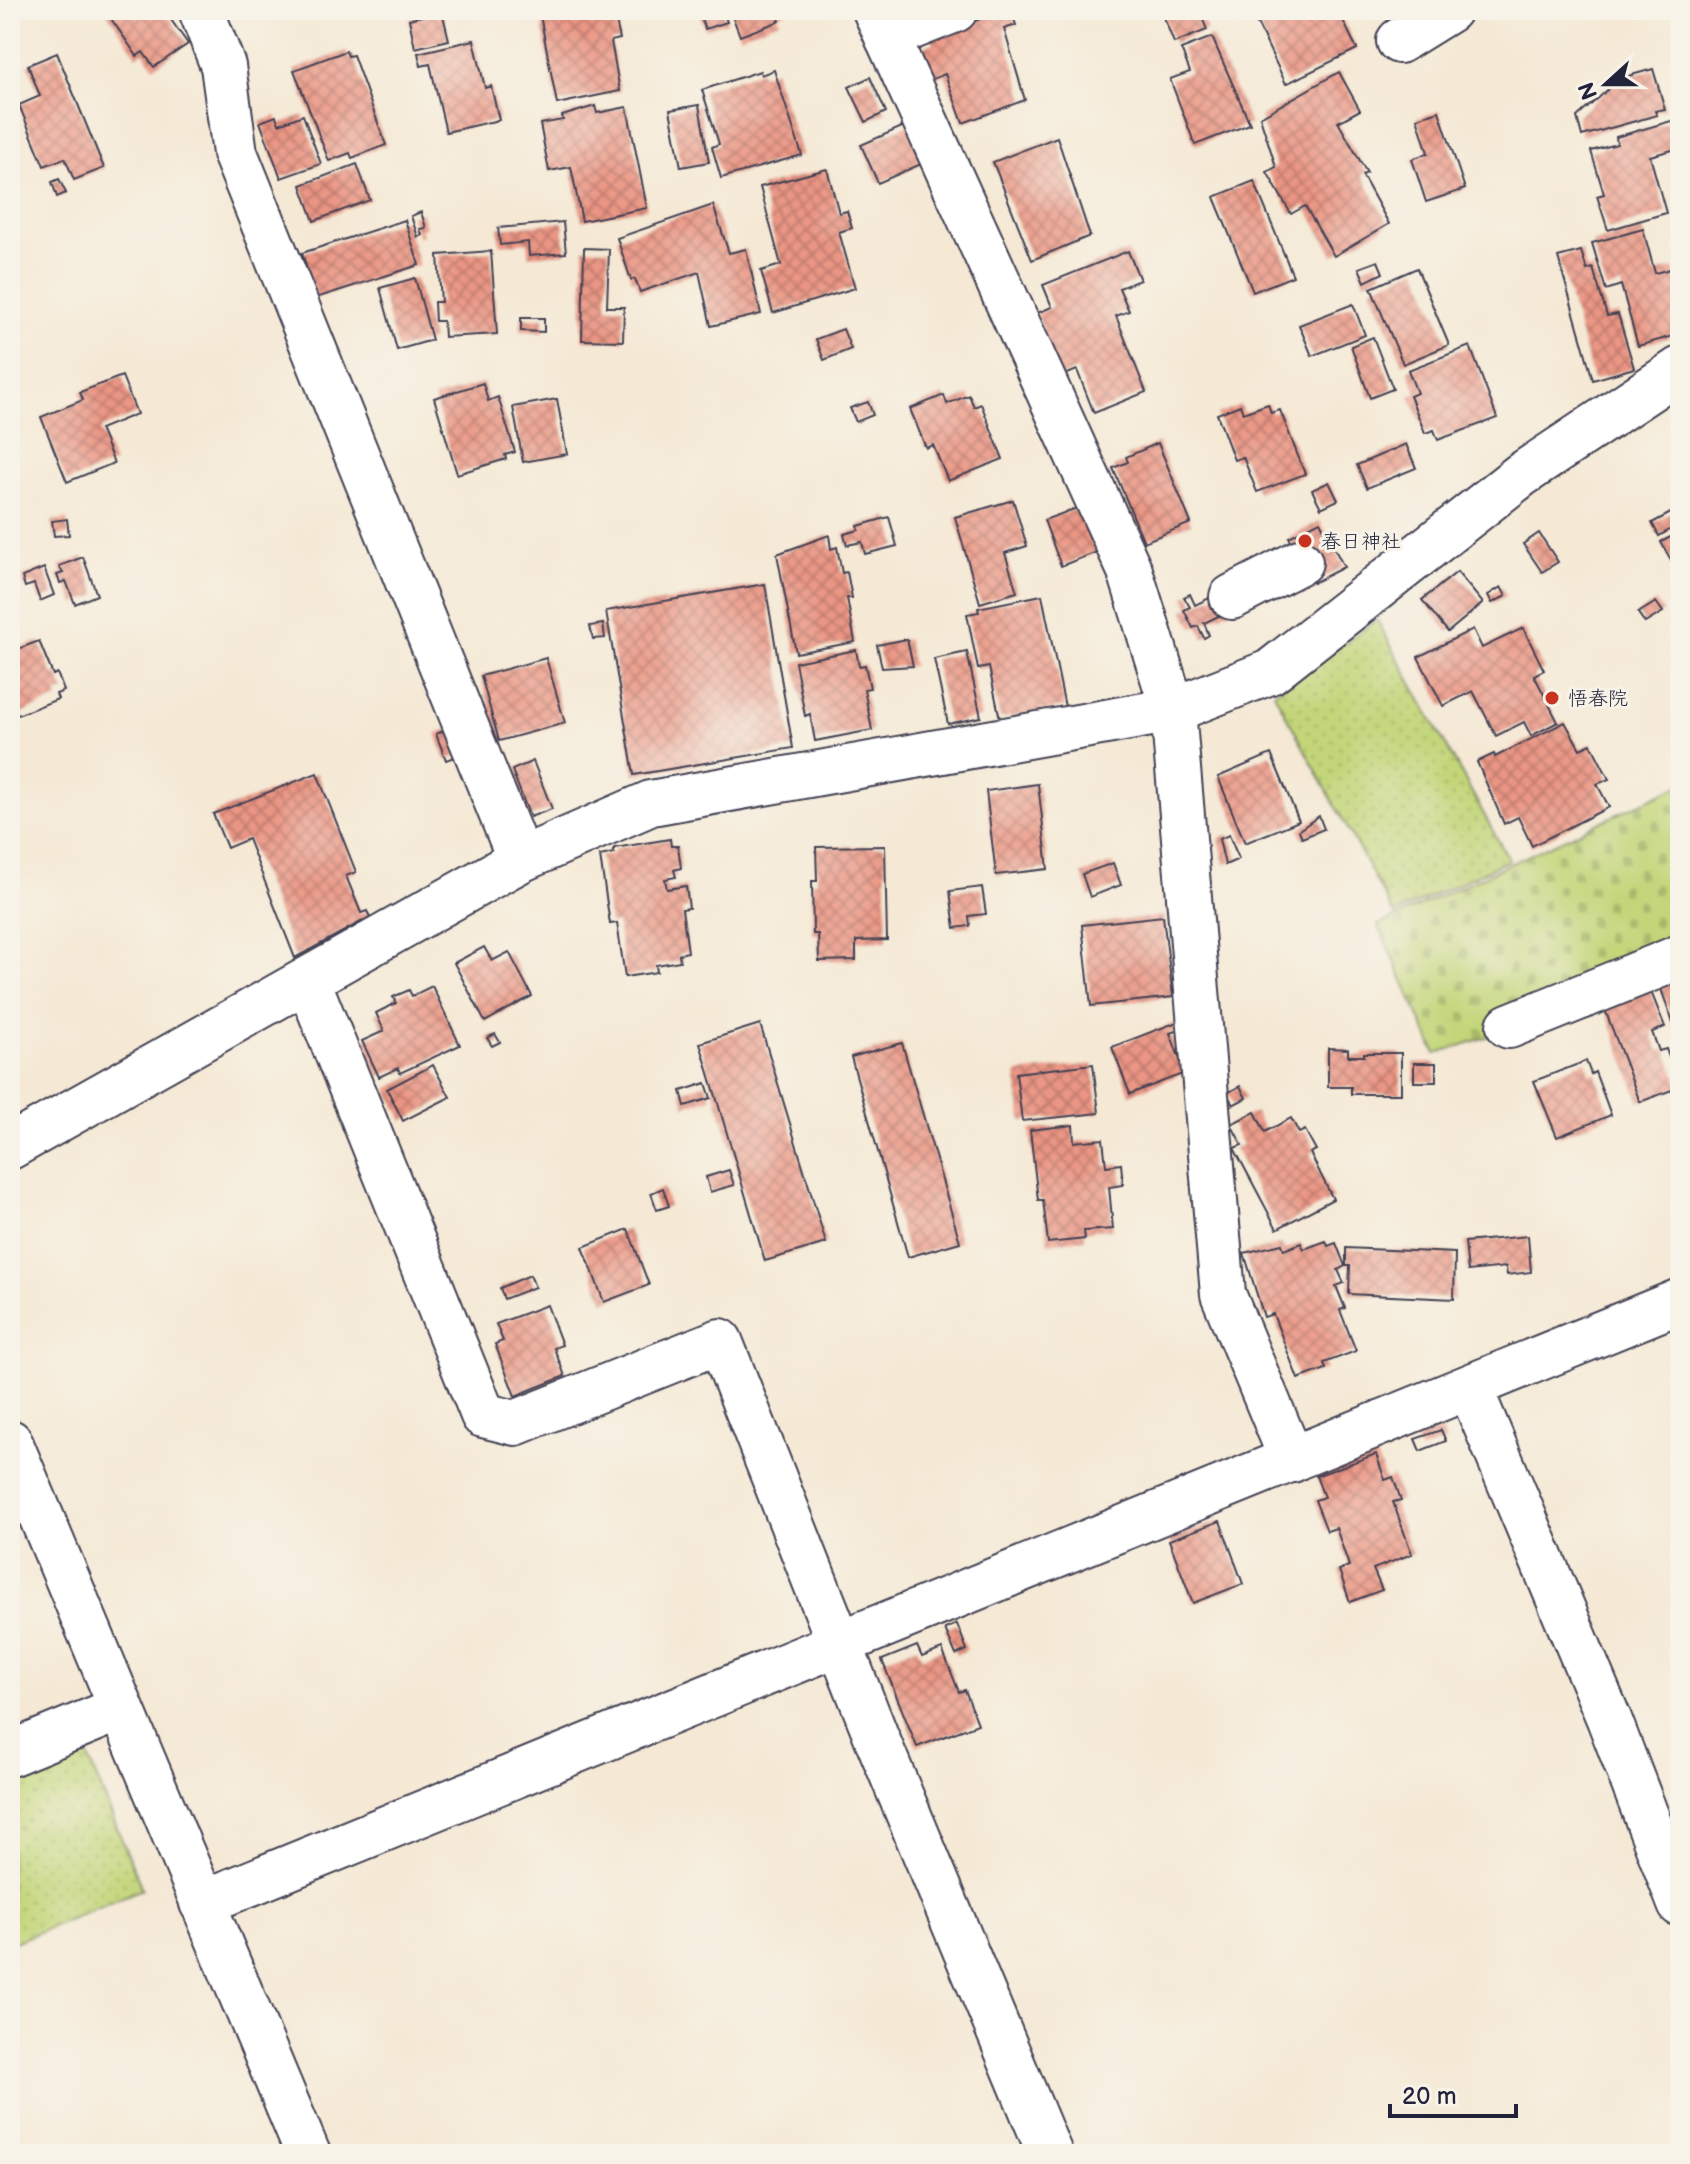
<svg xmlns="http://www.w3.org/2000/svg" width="1690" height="2164" font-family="'Balsamiq Sans','Klee One',sans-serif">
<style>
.grass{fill:url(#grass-dots);stroke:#727c5a;stroke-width:2}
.cemetery{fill:url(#cemetery-stones);stroke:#727c5a;stroke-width:2}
.building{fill:url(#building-cross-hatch)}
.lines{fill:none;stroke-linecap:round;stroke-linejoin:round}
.minor-casing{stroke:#424052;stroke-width:48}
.minor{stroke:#fff;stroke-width:44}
.poi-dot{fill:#c8321e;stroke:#f7f3e8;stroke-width:3}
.labels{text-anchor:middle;stroke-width:6;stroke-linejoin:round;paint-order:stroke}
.poi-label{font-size:20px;fill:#22223b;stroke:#f7f3e8;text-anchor:start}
</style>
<defs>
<pattern id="grass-dots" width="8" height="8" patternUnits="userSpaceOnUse" patternTransform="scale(2)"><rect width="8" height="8" fill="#c2d578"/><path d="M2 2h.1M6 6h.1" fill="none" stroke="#a6b769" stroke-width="1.8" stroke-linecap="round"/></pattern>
<pattern id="cemetery-stones" width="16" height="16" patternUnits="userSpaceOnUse" patternTransform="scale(2)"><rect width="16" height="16" fill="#c2d578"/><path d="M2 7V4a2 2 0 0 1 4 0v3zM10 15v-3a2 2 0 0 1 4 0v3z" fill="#a6b769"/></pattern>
<pattern id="building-cross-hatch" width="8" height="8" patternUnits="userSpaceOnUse" patternTransform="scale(2)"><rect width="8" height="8" fill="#eb9684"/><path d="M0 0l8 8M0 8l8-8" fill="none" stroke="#be7a6d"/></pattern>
</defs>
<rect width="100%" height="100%" fill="#f7f3e8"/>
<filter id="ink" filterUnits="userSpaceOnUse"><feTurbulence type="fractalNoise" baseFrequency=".0125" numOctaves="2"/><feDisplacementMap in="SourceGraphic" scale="16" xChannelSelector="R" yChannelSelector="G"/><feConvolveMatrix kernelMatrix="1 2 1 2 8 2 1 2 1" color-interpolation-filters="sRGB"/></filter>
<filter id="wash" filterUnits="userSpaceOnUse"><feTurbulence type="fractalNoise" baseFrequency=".006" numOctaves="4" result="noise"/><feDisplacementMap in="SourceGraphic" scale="32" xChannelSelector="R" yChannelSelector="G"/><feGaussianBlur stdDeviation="1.8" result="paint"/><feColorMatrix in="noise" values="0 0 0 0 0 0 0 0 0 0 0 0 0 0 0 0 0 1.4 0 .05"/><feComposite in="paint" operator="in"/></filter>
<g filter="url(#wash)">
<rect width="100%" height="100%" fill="#f5e9d5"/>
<g class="grass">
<polygon points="1377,620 1509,860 1394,914 1274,693"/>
<polygon points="81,1740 142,1889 10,1944 10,1769"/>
</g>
<polygon class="cemetery" points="1680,785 1680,944 1495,1034 1436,1054 1378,925"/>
<g id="blocks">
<g class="building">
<polygon points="105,10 164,10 188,44 154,67 143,52 137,56"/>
<polygon points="539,10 604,10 606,19 615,17 620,39 611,41 620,91 557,104"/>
<polygon points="698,10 723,10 727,22 705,29"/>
<polygon points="730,10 792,10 778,15 780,21 740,36"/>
<polygon points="1161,10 1199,10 1207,30 1174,43"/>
<polygon points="1241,10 1338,10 1357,49 1286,84 1255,19 1248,23"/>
<polygon points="442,11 449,40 415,48 409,19"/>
<polygon points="1012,13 1016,25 1004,29 1025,100 963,123 945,74 930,80 918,49 934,43 931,37 994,14 996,19"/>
<polygon points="1212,37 1250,124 1195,145 1170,79 1190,72 1181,49"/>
<polygon points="474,40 485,88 491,86 499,120 446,132 430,64 421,66 418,53"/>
<polygon points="346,51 348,56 353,55 386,145 352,158 350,153 329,161 294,70"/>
<polygon points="57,53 104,168 74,180 65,158 44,166 19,105 40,96 28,65"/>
<polygon points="1653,69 1665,109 1655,111 1657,115 1582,136 1577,117 1621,78"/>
<polygon points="774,70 802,155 721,178 712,147 719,144 702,90 760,71 761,75"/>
<polygon points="1339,72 1360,110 1338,122 1367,173 1362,175 1389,224 1334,256 1305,206 1291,214 1267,172 1276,167 1260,117"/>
<polygon points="870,77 886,112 866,122 849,87"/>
<polygon points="699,105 709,162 681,167 670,110"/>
<polygon points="595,106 597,113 627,107 647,208 582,221 571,167 549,171 540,124 563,120 562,116"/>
<polygon points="1439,111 1465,189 1426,202 1412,159 1428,153 1417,118"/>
<polygon points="303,115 321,164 281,178 260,122 276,116 279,124"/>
<polygon points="1678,119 1680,148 1650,156 1666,213 1608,230 1597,196 1604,194 1591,151 1617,144 1616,137"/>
<polygon points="911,123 928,161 878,183 861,145"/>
<polygon points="1057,137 1090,236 1032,260 993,162"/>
<polygon points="357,164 370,200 314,221 301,185"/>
<polygon points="827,169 839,213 847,211 852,228 839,232 855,288 773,313 761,271 781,265 760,187"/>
<polygon points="59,179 66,193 57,197 52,182"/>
<polygon points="1254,181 1293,276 1253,292 1214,197"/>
<polygon points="713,205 729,253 746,249 761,314 711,326 699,272 640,292 635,279 631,280 617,238"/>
<polygon points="421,212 426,228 420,229 422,235 418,237 411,216"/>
<polygon points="405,220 419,265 316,298 302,253"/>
<polygon points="563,222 566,253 529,256 528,242 500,245 498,228"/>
<polygon points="1643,229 1655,273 1674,268 1680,290 1680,334 1638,346 1621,285 1606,290 1592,243"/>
<polygon points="584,248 609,249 607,307 624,307 623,341 582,340"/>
<polygon points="491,251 497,334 444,337 443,321 435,321 434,302 441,302 438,255"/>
<polygon points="1128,251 1140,280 1119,288 1129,311 1116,316 1146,392 1094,413 1077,370 1058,378 1037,313 1052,307 1043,285"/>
<polygon points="1581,251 1587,270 1593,268 1607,316 1618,314 1634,368 1593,380 1558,257"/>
<polygon points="1378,261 1383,273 1365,282 1359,268"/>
<polygon points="1417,268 1449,345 1403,364 1371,288"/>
<polygon points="415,278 432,340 397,350 380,288"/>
<polygon points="1353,304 1365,335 1312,356 1299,325"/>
<polygon points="521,318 544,318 544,332 521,331"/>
<polygon points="843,329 851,349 824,360 816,339"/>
<polygon points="1373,337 1393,389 1370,398 1351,346"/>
<polygon points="1470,346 1497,418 1438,440 1434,430 1425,433 1410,396 1417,393 1408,370"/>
<polygon points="122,376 137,414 100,429 114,463 67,482 41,417 83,400 80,392"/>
<polygon points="483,383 488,401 498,397 515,452 505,455 506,459 457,474 434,398"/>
<polygon points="944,395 947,404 969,395 974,407 981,404 1003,459 948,481 933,445 926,448 910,409"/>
<polygon points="557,399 567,454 523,462 513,407"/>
<polygon points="868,402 873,415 856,422 850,408"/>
<polygon points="1268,404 1271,413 1280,410 1305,474 1257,492 1243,457 1234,460 1217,414 1240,405 1243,413"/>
<polygon points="1680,422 1680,445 1671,427"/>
<polygon points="1158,443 1191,523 1144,542 1113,468 1128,462 1126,457"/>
<polygon points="1406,444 1416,468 1367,488 1357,465"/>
<polygon points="1329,482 1338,500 1321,508 1312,490"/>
<polygon points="1013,500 1027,546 1005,553 1017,592 980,603 955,517"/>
<polygon points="1080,507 1097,552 1061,566 1044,520"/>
<polygon points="1680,508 1680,524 1659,536 1652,523"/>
<polygon points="889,517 897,546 865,554 862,542 847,545 844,534 859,530 858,526"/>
<polygon points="67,519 69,535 54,536 52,521"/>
<polygon points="1320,521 1344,567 1313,583 1289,537"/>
<polygon points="1680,532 1680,577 1661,542"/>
<polygon points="1539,533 1558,562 1542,572 1523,544"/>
<polygon points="829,535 831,549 837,547 842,573 847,572 852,598 847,598 855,642 796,653 777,554"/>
<polygon points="83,557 97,595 75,604 66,581 60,583 57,575 63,573 59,566"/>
<polygon points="44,568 54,595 40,601 34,584 25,587 22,577"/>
<polygon points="1457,572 1483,603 1448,632 1422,600"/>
<polygon points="765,584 793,748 634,775 606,611"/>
<polygon points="1501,587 1506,596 1492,603 1488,595"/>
<polygon points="1224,591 1233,609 1204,623 1209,635 1204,638 1198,626 1193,628 1184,610 1190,607 1184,597 1190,594 1195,605"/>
<polygon points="1042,595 1065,707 1000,719 989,667 978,669 967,614 979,612 978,608"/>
<polygon points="1656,602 1663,612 1645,623 1638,613"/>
<polygon points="603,624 605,638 593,639 590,626"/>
<polygon points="1523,628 1544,670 1534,675 1558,722 1531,736 1524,722 1496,736 1473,691 1443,706 1418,657 1473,629 1482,648"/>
<polygon points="907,639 913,666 882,668 877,645"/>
<polygon points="39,641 53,675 57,673 64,691 56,694 58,699 10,718 10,652"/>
<polygon points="856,650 859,666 865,665 870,688 864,689 872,730 815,741 810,714 805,716 795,662"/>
<polygon points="967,652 981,717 948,724 934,659"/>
<polygon points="546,658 565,723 499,741 481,676"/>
<polygon points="1565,722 1580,749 1591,744 1609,779 1597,784 1609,807 1532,846 1518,817 1504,824 1477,762 1494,754 1495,757"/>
<polygon points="450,728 460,755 446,760 436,734"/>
<polygon points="1271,754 1299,821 1245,843 1218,777"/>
<polygon points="533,761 552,809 530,817 512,770"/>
<polygon points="317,773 356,872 346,876 361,913 367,911 370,917 295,958 248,839 227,848 213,814"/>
<polygon points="1038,784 1048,869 996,875 986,791"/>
<polygon points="1319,816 1324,829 1302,838 1299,830"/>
<polygon points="1229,835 1239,859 1225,865 1219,839"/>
<polygon points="670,839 671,846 678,846 681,868 674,870 676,877 665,879 667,889 686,886 689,908 682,909 688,952 679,954 680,961 656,965 657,972 625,977 617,923 610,924 600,856 614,853 614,848"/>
<polygon points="885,846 887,940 856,941 856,960 819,961 818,934 813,934 812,881 817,881 816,847"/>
<polygon points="1113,863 1121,885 1090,897 1082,874"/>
<polygon points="982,887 986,914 969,916 970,926 955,928 950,891"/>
<polygon points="1163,916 1173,997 1091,1006 1082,925"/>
<polygon points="484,947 492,961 509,952 532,996 485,1022 454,963"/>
<polygon points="1680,974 1680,1043 1659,983"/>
<polygon points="432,986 460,1045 400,1073 398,1068 379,1077 362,1041 384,1031 376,1013 396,1003 393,997 409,990 412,996"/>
<polygon points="1650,989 1665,1027 1652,1032 1659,1051 1666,1049 1680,1087 1640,1102 1604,1007"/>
<polygon points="1177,1022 1180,1030 1170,1033 1185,1073 1130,1094 1112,1047"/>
<polygon points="760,1024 826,1243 765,1261 700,1043"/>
<polygon points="495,1034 500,1042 492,1046 487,1038"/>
<polygon points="902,1043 960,1242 908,1257 851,1057"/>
<polygon points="1328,1048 1348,1049 1348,1056 1364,1056 1364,1053 1401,1053 1401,1094 1351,1094 1351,1087 1328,1087"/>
<polygon points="1586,1061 1591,1074 1595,1072 1611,1115 1557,1137 1534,1081"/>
<rect x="1414" y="1063" width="22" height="19"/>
<polygon points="1093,1064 1099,1113 1022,1121 1016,1073"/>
<polygon points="433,1065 450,1097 403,1121 387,1089"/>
<polygon points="706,1083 711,1098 685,1106 681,1091"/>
<polygon points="1240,1086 1246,1098 1233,1105 1227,1093"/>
<polygon points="1255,1112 1265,1132 1291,1118 1299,1133 1305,1130 1316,1150 1310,1153 1333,1199 1277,1229 1234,1148 1242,1145 1231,1124"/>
<polygon points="1073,1125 1074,1142 1103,1139 1106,1166 1121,1164 1123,1185 1109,1187 1113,1229 1084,1231 1085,1239 1048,1243 1043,1200 1038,1200 1030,1130"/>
<polygon points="729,1170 734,1185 710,1192 706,1177"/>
<polygon points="663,1188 669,1206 657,1210 651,1193"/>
<polygon points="628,1229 649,1285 604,1302 583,1247"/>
<polygon points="1528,1236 1531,1272 1507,1275 1506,1267 1468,1271 1465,1242"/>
<polygon points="1326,1241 1328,1246 1336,1243 1345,1266 1338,1270 1344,1283 1336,1286 1345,1308 1340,1310 1356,1351 1324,1363 1326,1369 1298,1379 1273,1314 1264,1317 1244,1253 1282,1244 1284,1250 1301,1243 1304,1249"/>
<polygon points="1346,1248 1455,1253 1454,1299 1349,1294 1350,1266 1346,1266"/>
<polygon points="530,1275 535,1287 504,1299 500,1288"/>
<polygon points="547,1305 562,1345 554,1348 565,1376 515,1396 495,1344 503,1341 496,1324"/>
<polygon points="1441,1430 1446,1441 1420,1451 1415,1439"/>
<polygon points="1376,1454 1385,1480 1393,1477 1401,1500 1393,1502 1412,1554 1373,1569 1382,1590 1350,1602 1339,1570 1349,1566 1336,1528 1327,1531 1315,1500 1324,1497 1316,1476"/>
<polygon points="1220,1521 1243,1584 1193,1603 1169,1540"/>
<polygon points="957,1624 967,1650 956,1655 945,1629"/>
<polygon points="917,1646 922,1657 942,1649 959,1692 965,1690 978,1724 917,1747 882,1660"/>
</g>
</g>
</g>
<g filter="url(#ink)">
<use href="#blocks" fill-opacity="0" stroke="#424052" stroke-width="2"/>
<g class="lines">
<g class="minor-casing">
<g id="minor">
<polyline points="201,10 223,66 235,153 520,860"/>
<polyline points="875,10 1130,571 1173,710 1223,1294 1292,1460"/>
<polyline points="887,37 955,10"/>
<polyline points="1399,41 1449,10"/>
<polyline points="1232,597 1300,562"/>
<polyline points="308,981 483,1415 515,1423 720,1341 878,1741 1050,2154"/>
<polyline points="1509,1026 1680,957"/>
<polyline points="10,1147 520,860 651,803 1173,710 1270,672 1521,475 1680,369"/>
<polyline points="1470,1388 1609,1719 1680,1904"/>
<polyline points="10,1442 308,2154"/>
<polyline points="10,1754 119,1709"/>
<polyline points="202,1903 1680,1301"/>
</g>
</g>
<use href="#minor" class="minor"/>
</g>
</g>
<g class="poi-dot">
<circle cx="1305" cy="541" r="8"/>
<circle cx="1552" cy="698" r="8"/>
</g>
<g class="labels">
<g class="poi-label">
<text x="1321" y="548">春日神社</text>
<text x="1568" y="705">悟春院</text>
</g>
</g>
<rect width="1690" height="2164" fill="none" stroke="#f7f3e8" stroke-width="40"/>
<g transform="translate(1606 84) rotate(249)" stroke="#f7f3e8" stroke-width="6" paint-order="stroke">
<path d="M0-6L14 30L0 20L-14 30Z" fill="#22223b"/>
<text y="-12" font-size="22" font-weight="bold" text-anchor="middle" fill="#22223b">N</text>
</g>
<path d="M1390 2104v12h126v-12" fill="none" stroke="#22223b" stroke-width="4"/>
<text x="1402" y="2104" font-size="24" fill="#22223b" stroke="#f7f3e8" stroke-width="6" paint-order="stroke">20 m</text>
</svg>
